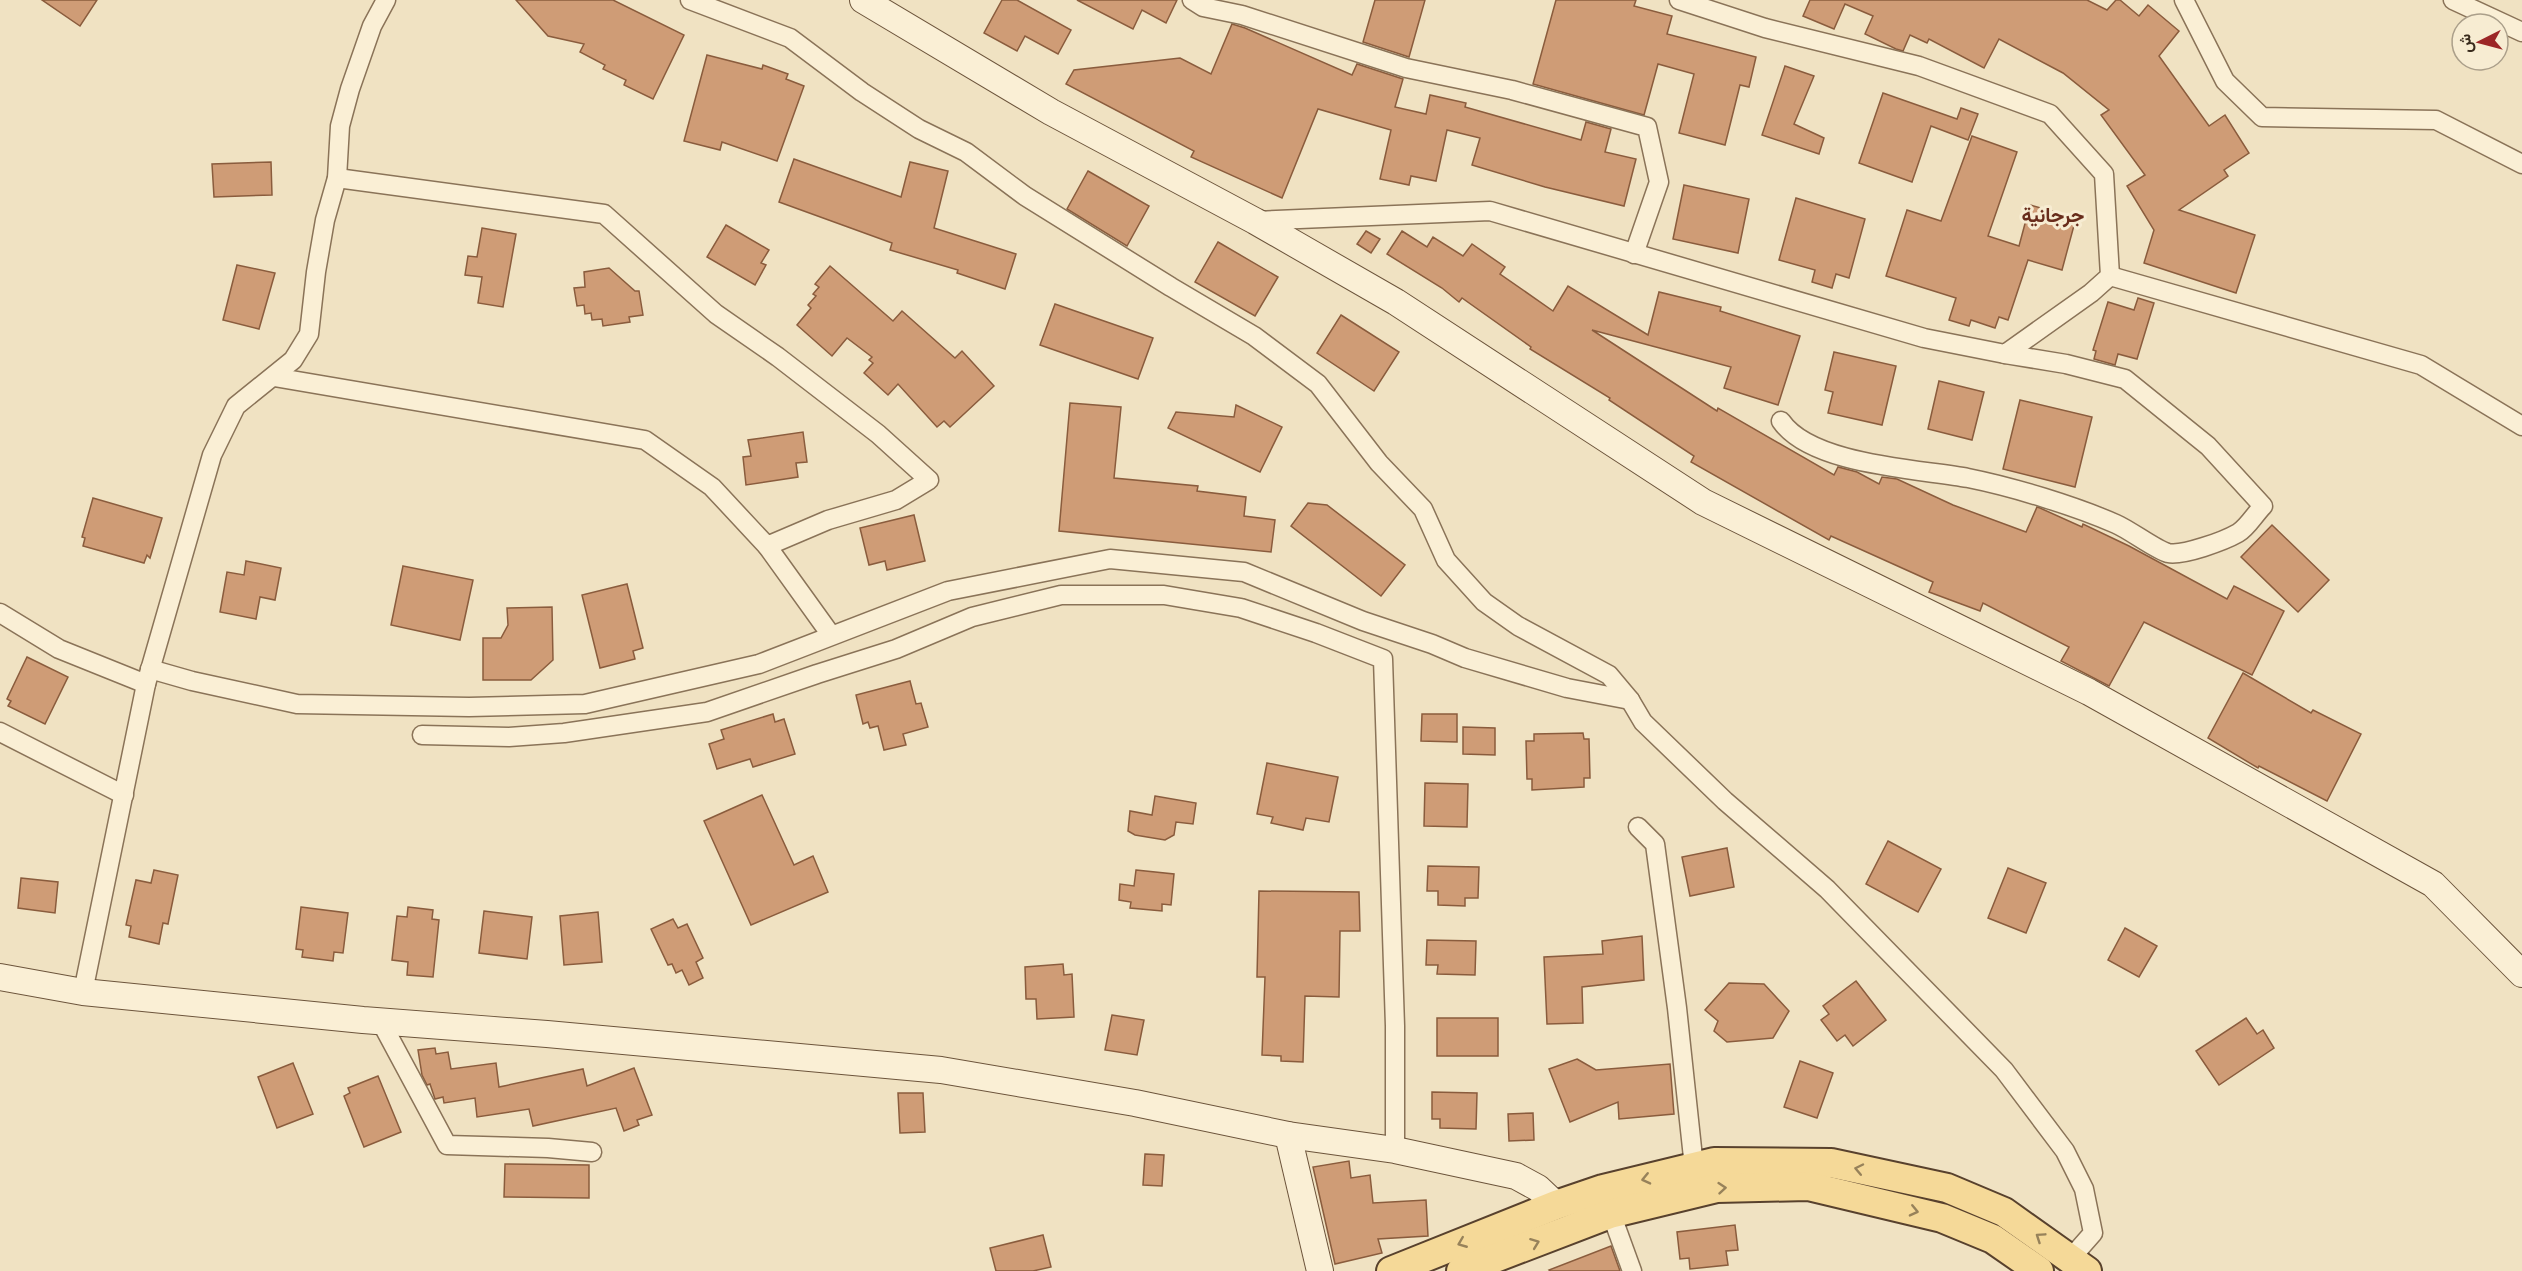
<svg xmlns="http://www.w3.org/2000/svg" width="2522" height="1271" font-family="Lora,Vazirmatn,serif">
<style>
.building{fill:#cf9c76;stroke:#8a5c3d;stroke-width:1.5}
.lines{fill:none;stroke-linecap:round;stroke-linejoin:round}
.street-casing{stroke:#8a7358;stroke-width:21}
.secondary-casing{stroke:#6c543b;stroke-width:28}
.primary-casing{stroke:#58412d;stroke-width:32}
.street{stroke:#faefd5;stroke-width:18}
.secondary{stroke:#faefd5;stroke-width:26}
.primary{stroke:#f5d998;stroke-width:28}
.oneway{stroke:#97825a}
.labels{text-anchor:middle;stroke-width:6;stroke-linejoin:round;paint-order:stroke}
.quarter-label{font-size:20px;font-weight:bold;fill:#682c1b;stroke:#f7ecd2}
</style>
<rect width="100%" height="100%" fill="#f0e2c2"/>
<g class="building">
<polygon points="42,0 97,0 80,26"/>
<polygon points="516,0 613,0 684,35 653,99 624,85 626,80 603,69 605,65 580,52 584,44 548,36"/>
<polygon points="1002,0 1017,0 1071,30 1058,54 1025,36 1017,51 984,33"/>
<polygon points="1077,0 1177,0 1166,23 1142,10 1133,29"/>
<polygon points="1375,0 1425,0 1409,57 1363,42"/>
<polygon points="1556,0 1636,0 1634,6 1672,16 1667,34 1756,57 1749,87 1740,85 1725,145 1679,133 1694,74 1658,64 1644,115 1533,84"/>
<polygon points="1810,0 2087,0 2107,10 2116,0 2120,0 2139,16 2148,5 2179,31 2159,56 2209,126 2225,115 2249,153 2224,170 2228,176 2179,210 2255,235 2236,293 2144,263 2154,230 2127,186 2145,175 2101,115 2109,110 2063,73 1999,39 1984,68 1929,39 1927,43 1910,35 1903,51 1896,49 1865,34 1873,16 1845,4 1834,29 1803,16"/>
<polygon points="1232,24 1245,28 1352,75 1357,64 1403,79 1395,107 1426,114 1430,95 1466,103 1465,107 1581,140 1586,122 1611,129 1605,152 1636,159 1624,206 1545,187 1472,165 1480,138 1447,130 1436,181 1411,176 1409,185 1380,179 1391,130 1318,109 1282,198 1191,157 1194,151 1066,84 1074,70 1180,58 1211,74"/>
<polygon points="707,55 762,69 763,65 788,74 786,79 804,86 777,161 722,142 720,150 684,141"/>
<polygon points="1785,66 1814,76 1794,124 1824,138 1819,154 1762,135"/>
<polygon points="1883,93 1957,119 1961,108 1978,114 1968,140 1931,126 1912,182 1859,163"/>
<polygon points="1972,136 2017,152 1988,236 2019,246 2030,205 2076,218 2062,270 2028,260 2008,320 1999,317 1995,328 1971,320 1969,326 1949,320 1956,298 1886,276 1907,210 1941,221"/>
<polygon points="794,159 901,197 910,162 948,171 934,228 1016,254 1005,289 957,273 958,270 890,250 892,243 779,202"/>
<polygon points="271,162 272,195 214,197 212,164"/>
<polygon points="1088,171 1149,206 1127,246 1067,209"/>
<polygon points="1684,185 1749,199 1738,253 1673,239"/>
<polygon points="1796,198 1865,219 1849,278 1836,274 1832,288 1812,282 1815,270 1779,260"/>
<polygon points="726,225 769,250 761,263 766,265 755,285 707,257"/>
<polygon points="482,228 516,234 503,307 478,303 482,277 465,275 468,256 477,257"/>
<polygon points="1366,231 1380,239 1371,253 1357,244"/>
<polygon points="1402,231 1427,247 1433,237 1463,256 1472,244 1505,267 1500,274 1553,311 1568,286 1648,335 1659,292 1721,307 1720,311 1800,336 1778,405 1724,388 1731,367 1592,330 1717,411 1718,408 1834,475 1838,467 1857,472 1879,484 1882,477 1897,479 1953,505 2026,532 2037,507 2040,508 2082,527 2083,524 2129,546 2227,599 2234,586 2284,611 2252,675 2144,622 2109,686 2061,661 2069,647 1983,603 1980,611 1929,592 1933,582 1831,536 1829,540 1691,462 1694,456 1609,400 1610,398 1530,349 1531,347 1462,298 1459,302 1442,288 1387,254"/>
<polygon points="1218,242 1278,277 1255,316 1195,282"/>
<polygon points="237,265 275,273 259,329 223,320"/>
<polygon points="830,266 893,321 902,311 955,358 962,351 994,386 950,427 944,421 937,427 898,384 888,395 864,373 873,363 869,360 872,357 847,338 832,356 797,325 811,308 808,305 816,296 813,294 819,287 815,284"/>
<polygon points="609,268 635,291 639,291 643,315 629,317 630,322 603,326 602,319 592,320 591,313 585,314 584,305 577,306 574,288 585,287 584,272"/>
<polygon points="2138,298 2154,303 2137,359 2118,354 2115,365 2094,359 2096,351 2093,350 2108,302 2134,310"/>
<polygon points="1055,304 1153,338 1138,379 1040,345"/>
<polygon points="1341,315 1399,352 1374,391 1317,353"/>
<polygon points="1834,352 1896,366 1882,425 1828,413 1833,392 1825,390"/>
<polygon points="1939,381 1984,392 1972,440 1928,429"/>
<polygon points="2020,400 2092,417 2075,487 2003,469"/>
<polygon points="1070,403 1121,407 1114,478 1198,486 1197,491 1246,497 1244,516 1275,520 1271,552 1059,531"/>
<polygon points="1236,405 1282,427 1260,472 1168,428 1176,412 1234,417"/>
<polygon points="803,432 807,462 796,463 798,477 746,485 743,457 751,456 748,440"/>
<polygon points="93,498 162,518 150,558 147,555 144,563 83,546 85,538 82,537"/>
<polygon points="1308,503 1327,505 1405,565 1381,596 1291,526"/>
<polygon points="914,515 925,561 887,570 885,561 869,565 860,528"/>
<polygon points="2272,525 2329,580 2298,612 2241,557"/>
<polygon points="246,561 281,568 275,600 260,597 256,619 220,612 227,572 244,575"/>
<polygon points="403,566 473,580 460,640 391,625"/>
<polygon points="627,584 643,648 633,651 635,659 600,668 582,595"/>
<polygon points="552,607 553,660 531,680 483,680 483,638 501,638 508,625 507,608"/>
<polygon points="27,657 68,677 45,724 8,706 11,701 7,699"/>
<polygon points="2243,673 2311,713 2313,710 2361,734 2327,801 2259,766 2258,768 2208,738"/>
<polygon points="910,681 916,704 921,703 928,727 903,734 906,745 884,750 878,726 870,728 868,722 863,724 856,695"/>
<polygon points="773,714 775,722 784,719 795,754 753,767 750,759 717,769 709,744 724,739 721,730"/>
<polygon points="1422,714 1457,714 1457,742 1421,741"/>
<polygon points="1463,727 1495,728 1495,755 1463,754"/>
<polygon points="1583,733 1584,739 1589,739 1590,778 1584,778 1584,787 1532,790 1532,779 1527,779 1526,741 1534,741 1534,734"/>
<polygon points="1267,763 1338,777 1329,822 1306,818 1303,830 1271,823 1273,817 1257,814"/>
<polygon points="1425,783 1468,784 1467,827 1424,826"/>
<polygon points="762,795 794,865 813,856 828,892 751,925 704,821"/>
<polygon points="1155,796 1196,803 1193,824 1176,822 1174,835 1165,840 1135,835 1128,831 1130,811 1152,815"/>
<polygon points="1888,841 1941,869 1918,912 1866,884"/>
<polygon points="1727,848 1734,887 1690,896 1682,857"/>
<polygon points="1428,866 1479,867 1478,898 1465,898 1465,906 1438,905 1438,891 1427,891"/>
<polygon points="2008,868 2046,883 2026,933 1988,918"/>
<polygon points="154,870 178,875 168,924 163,923 159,944 129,937 131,926 126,925 136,880 151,883"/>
<polygon points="1136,870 1174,874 1171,905 1162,904 1162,911 1130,908 1131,902 1119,900 1120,884 1134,886"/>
<polygon points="21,878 58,882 55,913 18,908"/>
<polygon points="1259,891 1359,892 1360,931 1340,931 1339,997 1305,996 1303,1062 1281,1061 1281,1056 1262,1055 1265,977 1257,977"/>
<polygon points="301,907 348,913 343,953 334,952 333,961 302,957 303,950 296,949"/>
<polygon points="408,907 433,910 432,919 439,920 433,977 407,975 408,962 392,960 397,916 407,917"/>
<polygon points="484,911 532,917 527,959 479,953"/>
<polygon points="598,912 602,962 564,965 560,916"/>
<polygon points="673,919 678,928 687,924 703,958 696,962 703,978 689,985 682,970 676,973 672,964 668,965 651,929"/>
<polygon points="2125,928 2157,946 2139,977 2108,960"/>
<polygon points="1642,936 1644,980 1582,987 1583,1023 1547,1024 1544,957 1603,954 1602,941"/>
<polygon points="1427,940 1476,941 1475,975 1437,974 1438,965 1426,965"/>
<polygon points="1063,964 1064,975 1072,974 1074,1017 1037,1019 1036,999 1026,999 1025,967"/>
<polygon points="1856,981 1886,1020 1853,1046 1845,1035 1837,1041 1821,1020 1829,1014 1823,1006"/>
<polygon points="1729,983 1764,984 1789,1011 1773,1038 1727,1042 1714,1031 1718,1021 1705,1010"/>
<polygon points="1112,1015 1144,1020 1137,1055 1105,1050"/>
<rect x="1437" y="1018" width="61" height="38"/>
<polygon points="2246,1018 2257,1034 2263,1030 2274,1048 2219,1085 2196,1051"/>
<polygon points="435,1048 436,1054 448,1052 451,1069 496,1063 499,1087 583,1069 587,1086 634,1068 652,1115 637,1120 639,1125 624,1131 616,1108 533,1126 529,1109 477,1117 475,1098 444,1103 443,1097 435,1099 430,1084 427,1085 422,1075 418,1050"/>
<polygon points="1577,1059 1596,1070 1670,1064 1674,1114 1619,1119 1618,1102 1570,1122 1549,1069"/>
<polygon points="1800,1061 1833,1073 1817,1118 1784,1107"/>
<polygon points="293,1063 313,1114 277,1128 258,1077"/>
<polygon points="378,1076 401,1132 364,1147 344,1096 350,1093 348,1088"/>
<polygon points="1432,1092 1477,1093 1476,1129 1440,1128 1440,1119 1432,1119"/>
<polygon points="898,1093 923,1093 925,1132 900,1133"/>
<polygon points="1533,1113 1534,1140 1509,1141 1508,1114"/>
<polygon points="1145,1154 1164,1155 1162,1186 1143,1185"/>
<polygon points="1349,1161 1351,1178 1370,1175 1373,1203 1426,1200 1428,1236 1378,1239 1382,1253 1335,1264 1313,1167"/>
<polygon points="505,1164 589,1165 589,1198 504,1197"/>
<polygon points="1735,1225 1738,1250 1726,1251 1728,1265 1690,1269 1689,1258 1680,1259 1677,1232"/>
<polygon points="1043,1235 1051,1267 1033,1271 996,1271 990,1248"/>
<polygon points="1611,1246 1620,1271 1550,1271 1549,1270"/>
</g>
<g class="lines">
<g class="street-casing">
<g id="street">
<polyline points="690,0 790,38 862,92 919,129 966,152 1025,196 1171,287 1254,336 1318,384 1379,463 1423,509 1446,560 1484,602 1518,626 1609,675 1630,700 1643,722 1725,801 1827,889 2004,1070 2065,1151 2084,1189 2093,1233 2071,1258"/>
<polyline points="1192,0 1203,7 1242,15 1406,68 1512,90 1647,127 1659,182 1634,254"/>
<polyline points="2184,0 2225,81 2262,117 2436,120 2522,164"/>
<polyline points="2453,0 2522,32"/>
<polyline points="1255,221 1490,211 1924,338 2005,354 2091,293 2110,276 2104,174 2050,114 1919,66 1765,28 1679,0"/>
<polyline points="2110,276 2421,365 2522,426"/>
<polyline points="274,377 645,440 712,487 767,546 828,520 896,500 929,480 878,434 778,357 716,314 604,214 337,178"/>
<path d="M1781,421c30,44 138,48 187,57 45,9 107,28 148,46 14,6 40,26 52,29 15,3 56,-12 70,-20 9,-5 17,-19 25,-27l-55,-60 -83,-67 -59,-15 -61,-10"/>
<polyline points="767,546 831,635"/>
<polyline points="0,613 59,649 146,684"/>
<polyline points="150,669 192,681 297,704 469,707 585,704 759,664 948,591 1110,559 1244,572 1363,621 1432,644 1465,658 1567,688 1630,700"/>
<polyline points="0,732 124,795"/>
<polyline points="422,735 509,737 564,733 707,712 817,674 896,649 972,617 1061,595 1164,595 1241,608 1316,633 1383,659 1395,1026 1395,1150"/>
<polyline points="1638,827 1655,844 1677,1008 1694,1167"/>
<polyline points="83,992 146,684 212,455 236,406 293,360 309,334 316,272 325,220 337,178 340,126 350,89 372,26 386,0"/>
<polyline points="381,1022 447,1145 548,1148 592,1152"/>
<polyline points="1608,1205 1632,1271"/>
</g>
</g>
<g class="secondary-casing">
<g id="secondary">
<polyline points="863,0 1051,112 1255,221 1396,302 1703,502 2089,692 2433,884 2522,974"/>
<polyline points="0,977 83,992 363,1020 547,1034 941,1070 1135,1103 1288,1135 1395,1150 1516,1176 1538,1188 1556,1205"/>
<polyline points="1288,1135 1320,1271"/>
</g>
</g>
<g class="primary-casing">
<g id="primary">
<polyline points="1391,1271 1556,1205 1603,1189 1714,1162 1831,1163 1947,1188 2004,1212 2087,1271"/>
<polyline points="1461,1271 1610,1214 1717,1188 1808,1186 1942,1218 1993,1239 2039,1271"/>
</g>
</g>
<use href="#street" class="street"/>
<use href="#secondary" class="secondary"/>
<use href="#primary" class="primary"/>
</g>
<defs><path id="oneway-chevron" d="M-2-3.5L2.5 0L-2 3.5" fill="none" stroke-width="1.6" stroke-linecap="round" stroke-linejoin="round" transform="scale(1.5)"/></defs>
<g class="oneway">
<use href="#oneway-chevron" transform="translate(1859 1169) rotate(-168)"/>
<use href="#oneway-chevron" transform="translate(1646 1179) rotate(167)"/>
<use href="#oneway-chevron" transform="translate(1722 1188) rotate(-5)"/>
<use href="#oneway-chevron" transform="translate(1914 1211) rotate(13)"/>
<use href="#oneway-chevron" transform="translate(2040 1237) rotate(-146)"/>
<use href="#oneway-chevron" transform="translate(1462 1243) rotate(158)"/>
<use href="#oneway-chevron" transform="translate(1535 1243) rotate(-21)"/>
</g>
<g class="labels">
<g class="quarter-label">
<text x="2053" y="222">جرجانية</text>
</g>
</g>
<g transform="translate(2480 42) rotate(264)"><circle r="28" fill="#f7ecd2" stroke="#ab9f8a" stroke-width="1.5"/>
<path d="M0-4.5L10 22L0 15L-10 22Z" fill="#9c2626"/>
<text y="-9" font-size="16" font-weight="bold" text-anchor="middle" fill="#392b1d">ش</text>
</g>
</svg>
